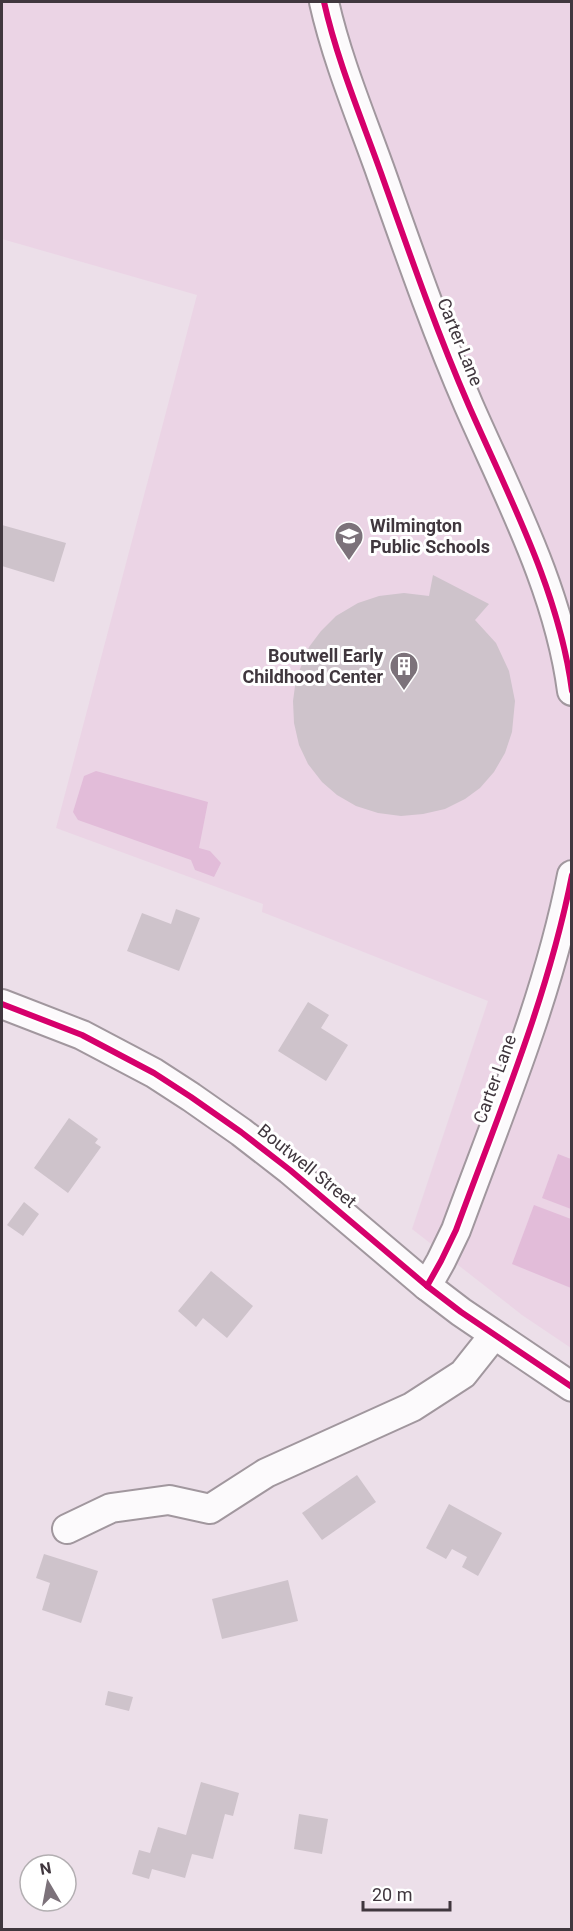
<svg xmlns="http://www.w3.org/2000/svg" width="573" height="1931" font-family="Roboto,sans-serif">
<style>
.built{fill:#ebd4e5}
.green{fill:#e2bcd9}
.building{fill:#cec3cb}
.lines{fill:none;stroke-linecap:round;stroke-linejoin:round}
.minor-casing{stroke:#a1979e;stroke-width:32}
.minor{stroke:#fcfafc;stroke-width:28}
.cycleway-casing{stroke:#fff;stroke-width:10}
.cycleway{stroke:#d6006c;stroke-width:6}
.labels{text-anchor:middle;stroke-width:6;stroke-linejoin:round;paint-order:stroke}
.street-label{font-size:18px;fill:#40373e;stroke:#fff}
.poi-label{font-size:18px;font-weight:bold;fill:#40373e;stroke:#fff;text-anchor:start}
</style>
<rect width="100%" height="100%" fill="#ecdfe9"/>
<polygon class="built" points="2,2 571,2 571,1348 522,1315 412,1229 488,1001 262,912 263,904 56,828 197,295 2,239"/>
<g class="green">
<polygon points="96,771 208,802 199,848 210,851 221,863 214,877 195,870 191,860 78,820 73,812 84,776"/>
<polygon points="558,1154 571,1159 571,1209 542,1198"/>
<polygon points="534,1205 571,1219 571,1288 512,1264"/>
</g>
<g class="building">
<polygon points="2,525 66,543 54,582 2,566"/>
<polygon points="433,575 489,604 475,620 496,643 509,671 515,701 512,732 505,753 494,772 480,788 465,799 445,809 423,814 401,816 378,813 356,806 337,795 322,782 308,764 299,745 294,723 293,701 296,679 309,647 321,631 336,616 358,603 379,596 404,593 429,596"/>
<polygon points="176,909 200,918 179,971 127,951 142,913 171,924"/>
<polygon points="308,1002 329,1015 321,1028 348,1045 326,1081 278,1051"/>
<polygon points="69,1118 98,1139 95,1143 101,1147 68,1193 34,1168"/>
<polygon points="24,1202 39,1214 23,1236 7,1225"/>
<polygon points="211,1271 253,1306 227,1338 203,1318 196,1327 178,1311"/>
<polygon points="357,1475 376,1502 322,1540 302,1513"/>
<polygon points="449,1504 502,1533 478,1576 462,1567 467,1557 452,1549 446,1559 426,1548"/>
<polygon points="44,1554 98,1571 81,1623 42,1610 50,1583 36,1578"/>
<polygon points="288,1580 298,1621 222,1639 212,1599"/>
<polygon points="108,1691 133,1697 129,1711 105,1705"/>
<polygon points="201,1782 239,1793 233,1816 225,1814 213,1859 192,1854 185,1878 152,1869 149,1879 132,1874 139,1850 150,1853 158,1827 186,1835"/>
<polygon points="299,1814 328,1819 322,1854 294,1849"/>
</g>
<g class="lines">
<g class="minor-casing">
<g id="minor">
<path d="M324,2c13,58 37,115 57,171 28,79 55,157 88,233 40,91 90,185 103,285"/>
<polyline points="2,1004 82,1035 154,1073 191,1097 241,1132 290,1170 427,1286 461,1312 572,1387"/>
<path d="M427,1286l14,-25 15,-31c43,-117 92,-233 116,-355"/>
<polyline points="67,1529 111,1508 169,1500 210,1509 266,1473 412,1407 463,1374 494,1335"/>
</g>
</g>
<use href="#minor" class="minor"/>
<g class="cycleway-casing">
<g id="cycleway">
<path d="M324,2c13,58 37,115 57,171 28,79 55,157 88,233 40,91 90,185 103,285"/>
<polyline points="2,1004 82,1035 154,1073 191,1097 241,1132 290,1170 427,1286 461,1312 572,1387"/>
<path d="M427,1286l14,-25 15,-31c43,-117 92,-233 116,-355"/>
</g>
</g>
<use href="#cycleway" class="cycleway"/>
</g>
<defs>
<g id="school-pin" transform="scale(1.5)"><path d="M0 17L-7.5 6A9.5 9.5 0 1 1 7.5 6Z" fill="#7c727a" stroke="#fff"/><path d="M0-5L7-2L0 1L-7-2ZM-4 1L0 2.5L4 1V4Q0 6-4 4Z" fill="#fff"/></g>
<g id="building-pin" transform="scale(1.5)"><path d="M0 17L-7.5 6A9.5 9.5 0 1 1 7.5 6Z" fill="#7c727a" stroke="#fff"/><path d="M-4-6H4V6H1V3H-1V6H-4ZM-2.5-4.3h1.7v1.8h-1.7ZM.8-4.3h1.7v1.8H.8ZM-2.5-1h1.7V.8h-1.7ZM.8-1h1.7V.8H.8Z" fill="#fff"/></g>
</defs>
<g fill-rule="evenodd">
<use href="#school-pin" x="349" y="536"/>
<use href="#building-pin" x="404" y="666"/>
</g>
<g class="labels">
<g class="street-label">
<text transform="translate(460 342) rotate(68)" y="6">Carter Lane</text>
<text transform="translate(495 1079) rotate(-70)" y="6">Carter Lane</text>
<text transform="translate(307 1166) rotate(39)" y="6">Boutwell Street</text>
</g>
<g class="poi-label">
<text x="370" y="532">Wilmington<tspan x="370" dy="21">Public Schools</tspan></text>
<text x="383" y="662" text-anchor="end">Boutwell Early<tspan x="383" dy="21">Childhood Center</tspan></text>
</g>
</g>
<rect width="573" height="1931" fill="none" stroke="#40373e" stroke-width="6"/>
<g transform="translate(48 1883) rotate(350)"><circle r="28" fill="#ffffff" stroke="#b3afb2" stroke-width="1.5"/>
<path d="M0-4.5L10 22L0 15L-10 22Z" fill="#7c727a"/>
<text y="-9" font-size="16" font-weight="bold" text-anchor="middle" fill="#40373e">N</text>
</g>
<path d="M363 1901v9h87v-9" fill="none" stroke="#40373e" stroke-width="3"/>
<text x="372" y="1901" font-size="18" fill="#40373e" stroke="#ffffff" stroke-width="4.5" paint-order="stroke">20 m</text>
</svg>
